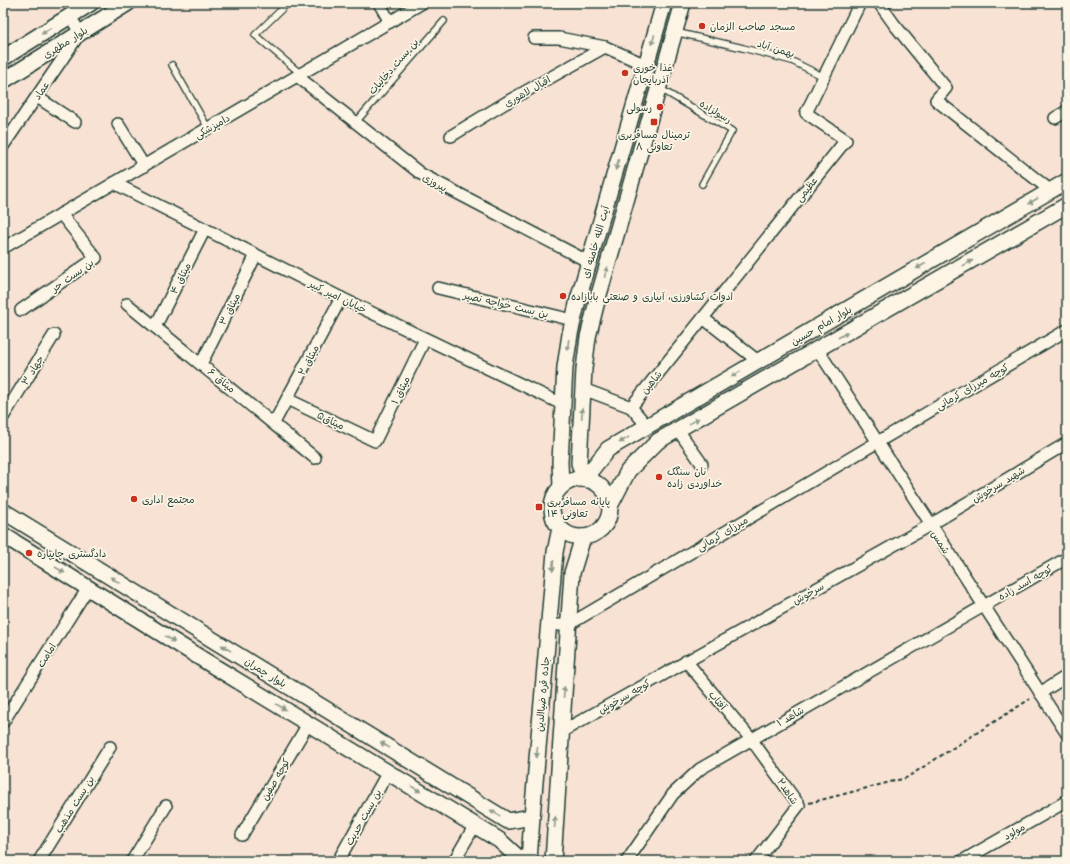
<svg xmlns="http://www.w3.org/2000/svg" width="1070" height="864" font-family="Kalam,'Playpen Sans Arabic',sans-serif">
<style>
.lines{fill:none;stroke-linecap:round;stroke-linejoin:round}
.lane-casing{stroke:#1f3d34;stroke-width:8}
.street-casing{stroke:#1f3d34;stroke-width:14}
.secondary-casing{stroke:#1f3d34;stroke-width:18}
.path{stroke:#1f3d34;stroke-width:2;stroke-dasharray:4 3;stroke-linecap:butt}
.lane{stroke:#fcf5e5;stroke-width:5.5}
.street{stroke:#fcf5e5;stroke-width:11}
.secondary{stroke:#fcf5e5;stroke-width:15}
.oneway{fill:#8e998c}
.poi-dot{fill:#c8321e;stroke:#fcf5e5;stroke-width:1.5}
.labels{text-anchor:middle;stroke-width:3.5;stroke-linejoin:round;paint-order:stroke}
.poi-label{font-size:10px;fill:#1f3d34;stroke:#fcf5e5;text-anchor:start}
.street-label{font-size:10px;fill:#1f3d34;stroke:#fcf5e5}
</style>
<rect width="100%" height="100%" fill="#f8e2d4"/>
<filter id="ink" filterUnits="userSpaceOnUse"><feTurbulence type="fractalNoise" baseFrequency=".025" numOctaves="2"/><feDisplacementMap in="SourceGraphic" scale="8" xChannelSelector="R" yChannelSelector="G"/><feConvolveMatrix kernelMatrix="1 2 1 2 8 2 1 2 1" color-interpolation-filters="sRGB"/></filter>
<g filter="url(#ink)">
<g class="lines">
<g class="lane-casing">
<g id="lane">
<polyline points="288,3 255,35 301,74"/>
<polyline points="675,32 743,48 792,61 824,77"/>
<polyline points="172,65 208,128"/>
<polyline points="659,88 732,131 702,184"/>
<polyline points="356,122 444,21"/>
</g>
</g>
<g class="street-casing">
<g id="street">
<polyline points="379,3 390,22"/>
<polyline points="879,3 894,24 946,88 936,100 1051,191"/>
<polyline points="534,38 559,38 605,47 646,65"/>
<polyline points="297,76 421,174 589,262"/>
<polyline points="37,97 75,122"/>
<polyline points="1055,118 1067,111"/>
<polyline points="118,124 144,166"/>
<polyline points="451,136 512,99 605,47"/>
<polyline points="3,146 80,33 70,16"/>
<polyline points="114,183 341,298 564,405"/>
<polyline points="3,248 422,3"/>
<polyline points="438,288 573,320"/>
<polyline points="127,304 315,458"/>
<polyline points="21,310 96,258 61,214"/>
<polyline points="155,327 205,229"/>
<polyline points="818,350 1067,734"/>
<polyline points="758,361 703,318 846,140 806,113 860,3"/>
<polyline points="201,364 256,255"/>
<polyline points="583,389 631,407 703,318"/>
<polyline points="287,399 375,441 425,339"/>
<polyline points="631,407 647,426"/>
<polyline points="3,417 54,335"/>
<polyline points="274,423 341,298"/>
<polyline points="678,430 702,464"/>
<polyline points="548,625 568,625 1067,330"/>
<polyline points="686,661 751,739 799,805 756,861"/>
<polyline points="1040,693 1067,676"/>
<polyline points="3,722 88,588"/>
<polyline points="561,732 930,525 1067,443"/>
<polyline points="242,835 308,724"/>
<polyline points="39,861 110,747"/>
<polyline points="132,861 166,806"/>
<polyline points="338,861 388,772"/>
<polyline points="454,861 475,825"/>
<polyline points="627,861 673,794 700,769 1067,558"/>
<polyline points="962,861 1067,801"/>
</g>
</g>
<g class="secondary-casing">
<g id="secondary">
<polyline points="3,58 91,3"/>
<polyline points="3,81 128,3"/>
<polyline points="584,479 608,449 1067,181"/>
<polyline points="584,479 579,463 584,369 588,337 596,305 683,3"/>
<circle cx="581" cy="508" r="29"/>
<polyline points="561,487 560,462 565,367 570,334 578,300 664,3"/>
<polyline points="610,506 628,471 658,441 1067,205"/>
<polyline points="3,511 508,821 532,817"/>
<polyline points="3,535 215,667 499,840 522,861"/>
<polyline points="529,861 532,817 555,552 560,528"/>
<polyline points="553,861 572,573 583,537"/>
</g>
</g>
<polyline class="path" points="809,803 906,778 1030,699"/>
<use href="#lane" class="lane"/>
<use href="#street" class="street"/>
<use href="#secondary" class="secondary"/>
</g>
<defs><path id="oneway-solid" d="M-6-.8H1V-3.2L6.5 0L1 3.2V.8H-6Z"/></defs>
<g class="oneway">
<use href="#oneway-solid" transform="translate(46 31) rotate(148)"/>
<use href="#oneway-solid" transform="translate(653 40) rotate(106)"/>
<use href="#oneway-solid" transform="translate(617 165) rotate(106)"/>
<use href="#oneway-solid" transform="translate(1033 201) rotate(150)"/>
<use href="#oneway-solid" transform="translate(968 263) rotate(-30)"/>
<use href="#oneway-solid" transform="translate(921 266) rotate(150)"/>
<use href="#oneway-solid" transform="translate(606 272) rotate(-74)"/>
<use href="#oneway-solid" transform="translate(843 335) rotate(-30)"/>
<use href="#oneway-solid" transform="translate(568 345) rotate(98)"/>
<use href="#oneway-solid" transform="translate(736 374) rotate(150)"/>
<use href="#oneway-solid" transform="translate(582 413) rotate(-87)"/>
<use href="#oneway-solid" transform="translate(694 421) rotate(-30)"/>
<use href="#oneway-solid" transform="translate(624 440) rotate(149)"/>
<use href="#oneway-solid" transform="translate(553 566) rotate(95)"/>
<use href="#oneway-solid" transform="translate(60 570) rotate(32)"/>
<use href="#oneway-solid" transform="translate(115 580) rotate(-148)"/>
<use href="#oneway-solid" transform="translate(170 639) rotate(32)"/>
<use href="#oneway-solid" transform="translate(226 648) rotate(-148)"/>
<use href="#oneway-solid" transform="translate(564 692) rotate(-86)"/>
<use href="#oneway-solid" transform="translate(281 707) rotate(31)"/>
<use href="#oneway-solid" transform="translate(385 745) rotate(-148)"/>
<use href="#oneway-solid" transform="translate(537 752) rotate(95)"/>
<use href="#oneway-solid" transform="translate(416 789) rotate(31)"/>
<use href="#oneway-solid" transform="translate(495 813) rotate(-148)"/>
<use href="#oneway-solid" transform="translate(555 822) rotate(-86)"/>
</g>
</g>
<g class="poi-dot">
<circle cx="702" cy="26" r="4"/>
<circle cx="625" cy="73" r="4"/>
<circle cx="660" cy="107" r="4"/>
<rect x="650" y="118" width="8" height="8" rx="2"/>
<circle cx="563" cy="296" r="4"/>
<circle cx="659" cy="477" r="4"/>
<circle cx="134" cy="499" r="4"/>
<rect x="535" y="503" width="8" height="8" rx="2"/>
<circle cx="29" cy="553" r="4"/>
</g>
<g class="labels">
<g class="poi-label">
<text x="710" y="30">مسجد صاحب الزمان</text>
<text x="633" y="71">غذا خوری<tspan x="633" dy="12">آذربایجان</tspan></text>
<text x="652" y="111" text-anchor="end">رسولی</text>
<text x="654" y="138" text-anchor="middle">ترمینال مسافربری<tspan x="654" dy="12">تعاونی ۸</tspan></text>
<text x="571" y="300">ادوات کشاورزی، آبیاری و صنعتی بابازاده</text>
<text x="667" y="475">نان سنگک<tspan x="667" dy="12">خداوردی زاده</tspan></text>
<text x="142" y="503">مجتمع اداری</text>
<text x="547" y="505">پایانه مسافربری<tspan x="547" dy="12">تعاونی ۱۴</tspan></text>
<text x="37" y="557">دادگستری چایپاره</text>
</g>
<g class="street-label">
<text transform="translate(65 42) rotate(-32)" y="4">بلوار مطهری</text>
<text transform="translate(776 48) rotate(17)" y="4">بهمن آباد</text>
<text transform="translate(393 66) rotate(-49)" y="4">بن بست دخانیات</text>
<text transform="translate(41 90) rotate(-56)" y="4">عماد</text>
<text transform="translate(527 91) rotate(-30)" y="4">اقبال لاهوری</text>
<text transform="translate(716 111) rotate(31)" y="4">رسولزاده</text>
<text transform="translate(212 126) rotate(-30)" y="4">دامپزشکی</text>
<text transform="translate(435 182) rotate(29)" y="4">پیروزی</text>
<text transform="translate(806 189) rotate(-51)" y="4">عظیمی</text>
<text transform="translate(595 242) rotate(-74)" y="4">آیت الله خامنه ای</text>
<text transform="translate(72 275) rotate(-35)" y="4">بن بست حر</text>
<text transform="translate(180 278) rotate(-63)" y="4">میثاق ۴</text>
<text transform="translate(338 296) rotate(26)" y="4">خیابان امیر کبیر</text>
<text transform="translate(506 304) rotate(13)" y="4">بن بست خواجه نصیر</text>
<text transform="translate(229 309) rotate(-63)" y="4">میثاق ۳</text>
<text transform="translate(821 325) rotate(-30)" y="4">بلوار امام حسین</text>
<text transform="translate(308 360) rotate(-62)" y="4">میثاق ۲</text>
<text transform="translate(32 370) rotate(-58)" y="4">جهاد ۳</text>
<text transform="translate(222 380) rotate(39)" y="4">میثاق ۶</text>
<text transform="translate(651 382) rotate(-51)" y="4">شاهین</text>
<text transform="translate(972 386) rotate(-30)" y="4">کوچه میرزای کرمانی</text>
<text transform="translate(400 390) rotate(-64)" y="4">میثاق ۱</text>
<text transform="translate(331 420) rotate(25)" y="4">میثاق۵</text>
<text transform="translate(998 484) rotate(-31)" y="4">شهید سرخوش</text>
<text transform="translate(722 533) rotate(-31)" y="4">میرزای کرمانی</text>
<text transform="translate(941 542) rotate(57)" y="4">شمس</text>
<text transform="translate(1025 582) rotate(-30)" y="4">کوچه اسد زاده</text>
<text transform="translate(808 593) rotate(-29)" y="4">سرخوش</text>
<text transform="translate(46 655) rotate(-58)" y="4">امامت</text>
<text transform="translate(266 672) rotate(32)" y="4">بلوار چمران</text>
<text transform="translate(542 694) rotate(-85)" y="4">جاده قره ضیاالدین</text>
<text transform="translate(624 696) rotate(-30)" y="4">کوچه سرخوش</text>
<text transform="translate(718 700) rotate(50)" y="4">آفتاب</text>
<text transform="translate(790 716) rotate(-30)" y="4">شاهد ۱</text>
<text transform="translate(275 779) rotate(-60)" y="4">کوچه صفین</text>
<text transform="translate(788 791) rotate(56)" y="4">شاهد۲</text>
<text transform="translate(74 804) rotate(-58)" y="4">بن بست مذهب</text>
<text transform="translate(363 817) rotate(-61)" y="4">بن بست حدیث</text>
<text transform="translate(1014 831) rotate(-30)" y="4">مولود</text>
</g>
</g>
<rect width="1070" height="864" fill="none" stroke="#fcf5e5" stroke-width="16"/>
<rect x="8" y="8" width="1054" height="848" fill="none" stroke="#1f3d34" stroke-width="1.5" filter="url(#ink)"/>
</svg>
